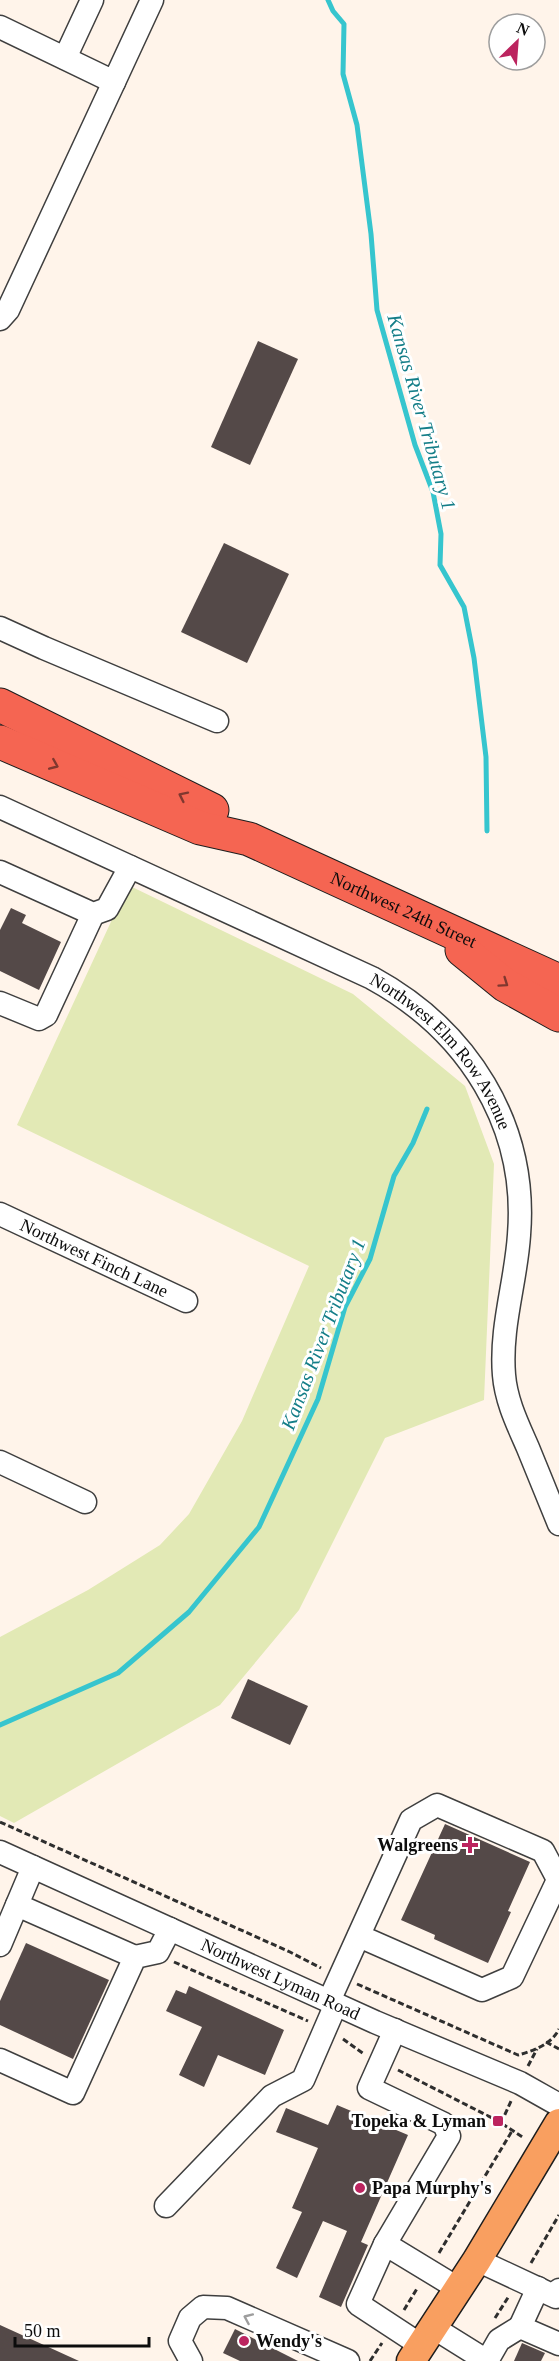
<svg xmlns="http://www.w3.org/2000/svg" width="559" height="2361" font-family="Georgia,serif">
<style>
.green{fill:#e2e9b5}
.lines{fill:none;stroke-linecap:round;stroke-linejoin:round}
.stream{stroke:#36c5ce;stroke-width:5}
.building{fill:#544948}
.minor-casing{stroke:#3f3f3f;stroke-width:25}
.major-casing{stroke:#1d1d1d;stroke-width:31}
.highway-casing{stroke:#1d1d1d;stroke-width:35}
.path{stroke:#2e2e2e;stroke-width:3;stroke-dasharray:6 3;stroke-linecap:butt}
.minor{stroke:#fff;stroke-width:22}
.major{stroke:#f99f60;stroke-width:28}
.highway{stroke:#f56552;stroke-width:33}
.oneway{stroke:#80382f}
.oneway2{stroke:#9e9e9e}
.poi-dot{fill:#bc245f;stroke:#fff;stroke-width:2}
.labels{text-anchor:middle;stroke-width:6;stroke-linejoin:round;paint-order:stroke}
.street-label{font-size:18px;fill:#0c0c0c;stroke:#fff}
.poi-label{font-size:18px;font-weight:bold;fill:#0c0c0c;stroke:#fff;text-anchor:end}
.water-label{font-size:20px;font-style:italic;fill:#147e88;stroke:#fff}
</style>
<rect width="100%" height="100%" fill="#fff4ea"/>
<polygon class="green" points="128,885 353,994 465,1086 494,1164 484,1400 385,1438 299,1610 220,1705 14,1823 0,1816 0,1637 88,1590 160,1545 189,1514 242,1421 309,1266 17,1125"/>
<g class="lines">
<g class="stream">
<polyline points="328,0 333,11 344,24 343,74 357,125 371,234 377,310 415,445 433,492 441,534 440,565 464,607 474,658 486,757 487,831"/>
<polyline points="0,1725 118,1673 189,1612 259,1527 318,1399 345,1307 370,1259 394,1176 413,1143 427,1109"/>
</g>
</g>
<g class="building">
<polygon points="258,341 298,359 250,465 211,447"/>
<polygon points="224,543 289,574 247,663 181,632"/>
<polygon points="11,908 26,915 22,923 61,942 39,990 0,971 0,930"/>
<polygon points="248,1679 308,1706 290,1745 231,1718"/>
<polygon points="445,1824 530,1862 508,1911 511,1912 488,1963 434,1939 435,1935 401,1920"/>
<polygon points="26,1943 109,1980 73,2059 0,2025 0,2001"/>
<polygon points="189,1986 284,2030 265,2075 218,2055 204,2087 179,2075 202,2027 166,2011 176,1990 186,1994"/>
<polygon points="337,2105 408,2135 361,2242 368,2245 341,2307 319,2297 347,2231 323,2221 297,2278 276,2268 302,2212 292,2208 318,2148 276,2132 286,2108 328,2125"/>
<polygon points="0,2325 79,2361 0,2361"/>
<polygon points="235,2329 298,2361 240,2361 223,2353"/>
<polygon points="522,2343 545,2353 541,2361 514,2361"/>
</g>
<g class="lines">
<g class="minor-casing">
<g id="minor">
<polyline points="0,27 114,82 152,0"/>
<polyline points="65,58 92,0"/>
<polyline points="0,319 8,310 114,82"/>
<polyline points="0,628 44,648 217,721"/>
<path id="s1" d="M0,807l372,171c95,52 156,146 147,257 -3,47 -19,92 -15,140 2,26 14,50 24,73 10,25 21,51 31,76"/>
<polyline points="0,872 93,914 107,909 130,867"/>
<polyline points="0,1003 39,1019 46,1015 93,914"/>
<path id="s2" d="M0,1214l186,87"/>
<polyline points="0,1462 85,1502"/>
<path id="s3" d="M0,1852l375,170 145,61 39,22"/>
<polyline points="17,1905 135,1957"/>
<polyline points="359,1936 482,1990 512,1977 558,1880"/>
<polyline points="0,1945 33,1867"/>
<polyline points="329,2001 411,1820 437,1805 543,1851 559,1881"/>
<polyline points="395,2030 369,2088 444,2124 449,2136 385,2244 358,2304 422,2346"/>
<polyline points="0,2060 73,2093 135,1957 158,1952 170,1929"/>
<polyline points="166,2206 272,2096 303,2080 336,2004"/>
<polyline points="385,2244 459,2289"/>
<polyline points="477,2260 556,2297 559,2290"/>
<polyline points="520,2327 538,2288"/>
<polyline points="434,2328 487,2361"/>
<polyline points="191,2361 180,2341 190,2318 203,2307 227,2308 348,2361"/>
<polyline points="487,2361 499,2340 520,2327 559,2344"/>
</g>
</g>
<g class="major-casing">
<polyline id="major" points="411,2361 477,2260 559,2123"/>
</g>
<g class="highway-casing">
<g id="highway">
<polyline points="0,705 212,810"/>
<path id="s4" d="M0,742l200,86 49,11 310,142"/>
<polyline points="462,950 505,985 559,1015"/>
</g>
</g>
<g class="path">
<polyline points="0,1822 290,1952 321,1968"/>
<polyline points="174,1962 308,2021"/>
<path d="M357,1984l161,71c15,-4 34,-11 41,-26"/>
<polyline points="343,2039 364,2054"/>
<polyline points="546,2042 559,2049"/>
<polyline points="528,2066 537,2049"/>
<polyline points="398,2070 498,2121 524,2138"/>
<polyline points="501,2123 512,2099"/>
<polyline points="439,2253 512,2131"/>
<polyline points="531,2263 559,2215"/>
<polyline points="404,2310 418,2287"/>
<polyline points="495,2318 509,2296"/>
<polyline points="370,2361 382,2343"/>
</g>
<use href="#minor" class="minor"/>
<use href="#major" class="major"/>
<use href="#highway" class="highway"/>
</g>
<defs><path id="oneway-chevron" d="M-2-3.5L2.5 0L-2 3.5" fill="none" stroke-width="1.6" stroke-linecap="round" stroke-linejoin="round" transform="scale(1.5)"/></defs>
<g class="oneway">
<use href="#oneway-chevron" transform="translate(54 765) rotate(23)"/>
<use href="#oneway-chevron" transform="translate(183 796) rotate(-154)"/>
<use href="#oneway-chevron" transform="translate(504 983) rotate(35)"/>
</g>
<use class="oneway2" href="#oneway-chevron" transform="translate(248 2318) rotate(-156)"/>
<g class="poi-dot">
<path d="M467 1836h6v6h6v6h-6v6h-6v-6h-6v-6h6z"/>
<rect x="492" y="2115" width="12" height="12" rx="3"/>
<circle cx="360" cy="2188" r="6"/>
<circle cx="244" cy="2341" r="6"/>
</g>
<g class="labels">
<g class="street-label">
<text dy="6" stroke="none"><textPath href="#s4" startOffset="438">Northwest 24th Street</textPath></text>
<text dy="6" stroke="none"><textPath href="#s1" startOffset="512">Northwest Elm Row Avenue</textPath></text>
<text dy="6" stroke="none"><textPath href="#s2" startOffset="104">Northwest Finch Lane</textPath></text>
<text dy="6" stroke="none"><textPath href="#s3" startOffset="308">Northwest Lyman Road</textPath></text>
</g>
<g class="poi-label">
<text x="458" y="1851">Walgreens</text>
<text x="486" y="2127">Topeka &amp; Lyman</text>
<text x="372" y="2194" text-anchor="start">Papa Murphy's</text>
<text x="256" y="2347" text-anchor="start">Wendy's</text>
</g>
<g class="water-label">
<text transform="translate(422 412) rotate(74)" y="7">Kansas River Tributary 1</text>
<text transform="translate(323 1334) rotate(-69)" y="7">Kansas River Tributary 1</text>
</g>
</g>
<g transform="translate(517 42) rotate(25)"><circle r="28" fill="#ffffff" stroke="#9e9e9e" stroke-width="1.5"/>
<path d="M0-4.5L10 22L0 15L-10 22Z" fill="#bc245f"/>
<text y="-9" font-size="16" font-weight="bold" text-anchor="middle" fill="#0c0c0c">N</text>
</g>
<path d="M15 2337v9h134v-9" fill="none" stroke="#0c0c0c" stroke-width="3"/>
<text x="24" y="2337" font-size="18" fill="#0c0c0c" stroke="#ffffff" stroke-width="4.5" paint-order="stroke">50 m</text>
</svg>
